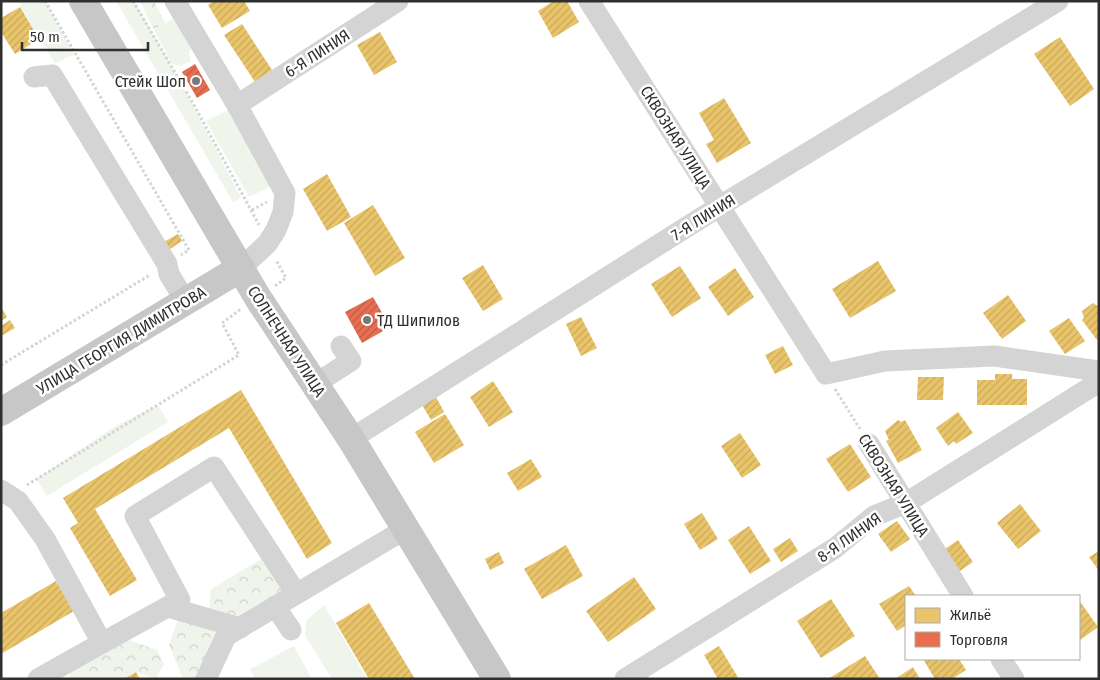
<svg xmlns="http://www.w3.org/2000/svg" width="1100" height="680" font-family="'Fira Sans Condensed',sans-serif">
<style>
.green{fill:#f0f5ec}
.forest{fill:url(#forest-crowns)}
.homes{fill:url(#homes-hatch)}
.shops{fill:url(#shops-hatch)}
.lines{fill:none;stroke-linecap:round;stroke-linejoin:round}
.path{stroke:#d4d4d4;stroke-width:3;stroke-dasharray:2.5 2.5;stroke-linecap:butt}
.minor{stroke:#d4d4d4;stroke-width:21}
.major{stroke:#c7c7c7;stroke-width:28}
.poi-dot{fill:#787878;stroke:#fff;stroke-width:2}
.labels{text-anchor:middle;stroke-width:5;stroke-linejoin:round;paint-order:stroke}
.street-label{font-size:16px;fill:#2f2f2f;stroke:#fff}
.poi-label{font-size:16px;fill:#2f2f2f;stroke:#fff;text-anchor:end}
</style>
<defs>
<pattern id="forest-crowns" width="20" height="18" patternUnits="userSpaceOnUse" patternTransform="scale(1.25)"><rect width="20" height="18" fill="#f0f5ec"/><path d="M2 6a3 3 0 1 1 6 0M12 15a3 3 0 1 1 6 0" fill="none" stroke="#ced2cb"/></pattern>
<pattern id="homes-hatch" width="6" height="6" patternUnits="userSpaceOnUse" patternTransform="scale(1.25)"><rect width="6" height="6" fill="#e9c46a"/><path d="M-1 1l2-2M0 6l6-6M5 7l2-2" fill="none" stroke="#c8a95c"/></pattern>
<pattern id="shops-hatch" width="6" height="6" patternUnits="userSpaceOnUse" patternTransform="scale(1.25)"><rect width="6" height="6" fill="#e76f51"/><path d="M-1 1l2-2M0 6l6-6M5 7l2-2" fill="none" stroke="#bc5c44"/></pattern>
</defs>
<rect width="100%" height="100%" fill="#fff"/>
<g class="green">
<polygon points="25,1 45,1 74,55 55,63 20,7 21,3"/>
<polygon points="116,1 134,1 183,86 241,198 233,202"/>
<polygon points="176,17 192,44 189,54 191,61 180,66 172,64 154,30"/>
<polygon points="231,109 276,184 249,197 206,121"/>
<polygon points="158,405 168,422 47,496 36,479 114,427"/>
<polygon points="324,605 367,679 332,679 305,635 306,621"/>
<polygon points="294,646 312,679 255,679 250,669"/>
</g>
<g class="forest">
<polygon points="140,1 154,1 165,23 154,30"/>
<polygon points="263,558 296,593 252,620 209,611 211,589"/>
<polygon points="181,610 240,628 203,679 183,679 169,645"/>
<polygon points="115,635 157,650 164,664 156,679 136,672 124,679 70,679 69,669"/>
</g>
<g class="homes">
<polygon points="214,1 244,1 250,11 222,28 208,5"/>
<polygon points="554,1 567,1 579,22 553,38 538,11"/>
<polygon points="20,7 39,39 15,54 1,32 1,18"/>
<polygon points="242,24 272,70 255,82 224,35"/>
<polygon points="380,32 397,62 374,75 357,45"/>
<polygon points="1060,37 1094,89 1070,106 1034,54"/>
<polygon points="724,98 751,143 717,163 706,144 714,140 699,113"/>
<polygon points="327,174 351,217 327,231 303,189"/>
<polygon points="373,205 405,258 375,276 344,223"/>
<polygon points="178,234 182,241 167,251 162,243"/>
<polygon points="878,261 896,291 850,318 832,289"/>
<polygon points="483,265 503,299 483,311 462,278"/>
<polygon points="680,266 701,298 672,317 651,284"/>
<polygon points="735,268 754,297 728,316 708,287"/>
<polygon points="1008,295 1026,321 1002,339 983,313"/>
<polygon points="1093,303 1099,307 1099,339 1097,340 1082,320 1084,318 1082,311"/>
<polygon points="1,307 7,317 1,321"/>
<polygon points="581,317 597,348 581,356 566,324"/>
<polygon points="1069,318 1085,341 1065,354 1049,331"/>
<polygon points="10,320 15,328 1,336 1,326"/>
<polygon points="783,346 793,365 775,374 765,355"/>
<polygon points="995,374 1012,374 1012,379 1027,379 1027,405 977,405 977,380 995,380"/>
<polygon points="918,377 944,377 943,400 917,400"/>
<polygon points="493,381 513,412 489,427 470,397"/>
<polygon points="241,390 332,543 307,559 229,428 95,509 137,580 110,596 70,528 78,523 63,498"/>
<polygon points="435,395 444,412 431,420 421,403"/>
<polygon points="958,412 973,433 956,444 954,441 948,446 936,428"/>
<polygon points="445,414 464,445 434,463 415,432"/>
<polygon points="898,420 901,422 905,420 922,450 898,463 886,441 889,440 885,431"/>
<polygon points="740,433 761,465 742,478 721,446"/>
<polygon points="850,444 871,477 848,492 826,459"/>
<polygon points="531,459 542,477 518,491 507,473"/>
<polygon points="1020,504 1041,531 1018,549 997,523"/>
<polygon points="702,513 718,539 700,550 684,524"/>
<polygon points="897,521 910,539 891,552 878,534"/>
<polygon points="749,526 771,561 750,574 728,540"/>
<polygon points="790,538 798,551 781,562 773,549"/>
<polygon points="958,540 973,562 960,571 945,549"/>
<polygon points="566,545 583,576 542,599 524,569"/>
<polygon points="1099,551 1099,571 1089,557"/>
<polygon points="499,552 504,563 490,570 485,559"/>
<polygon points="634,577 656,609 608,642 586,611"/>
<polygon points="56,581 74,611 1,654 1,613"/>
<polygon points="909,586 916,596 906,596 906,625 897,631 879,604"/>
<polygon points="831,599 855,636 821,658 797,621"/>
<polygon points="1079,600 1098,627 1079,641"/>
<polygon points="369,603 415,679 369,679 336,623"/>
<polygon points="719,646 739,679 718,679 704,655"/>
<polygon points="865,656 880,679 828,679"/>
<polygon points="923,659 959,659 966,670 952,679 935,679"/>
<polygon points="913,667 920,679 895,679"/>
<polygon points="136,672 140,679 124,679"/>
</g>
<g class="shops">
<polygon points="195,64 210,90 197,98 182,72"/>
<polygon points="373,297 390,327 362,343 345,312"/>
</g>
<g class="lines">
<g class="path">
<polyline points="45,1 189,250 181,255"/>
<polyline points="133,1 194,105 259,225"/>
<polyline points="252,210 267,202"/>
<polyline points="275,286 286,278 276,260"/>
<polyline points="1,365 150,275"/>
<polyline points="835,389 860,429"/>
<polyline points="27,485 239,355 222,323 241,309"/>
</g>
<g class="minor">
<polyline points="175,1 237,105 285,193 283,212 276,230 267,244 241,268"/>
<polyline points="589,1 826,374 885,361 994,356 1099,371"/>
<polyline points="34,77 52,75 167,264 169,274 186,302"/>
<polyline points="237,105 398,1"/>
<polyline points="315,384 351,361 341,346"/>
<polyline points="351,439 720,206 1058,1"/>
<polyline points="869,444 963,596"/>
<polyline points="1,490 18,501 45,539 102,643 38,679"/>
<polyline points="275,606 291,630"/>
<polyline points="168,607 240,628"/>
<polyline points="102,643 180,600 135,516 214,467 296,593"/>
<polyline points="1001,659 1014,679"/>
<polyline points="206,679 226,636 407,528"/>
<polyline points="625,679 835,548 874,516 906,503 1099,382"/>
</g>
<g class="major">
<polyline points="83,1 258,298 351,439 497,679"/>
<polyline points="1,412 241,268"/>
</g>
</g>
<g class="poi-dot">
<circle cx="196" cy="81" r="5"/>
<circle cx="367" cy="320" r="5"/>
</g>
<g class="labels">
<g class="street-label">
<text transform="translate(317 53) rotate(-33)" y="6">6-Я ЛИНИЯ</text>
<text transform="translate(676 137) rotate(58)" y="6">СКВОЗНАЯ УЛИЦА</text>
<text transform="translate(703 217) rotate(-32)" y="6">7-Я ЛИНИЯ</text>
<text transform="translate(121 340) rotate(-31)" y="6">УЛИЦА ГЕОРГИЯ ДИМИТРОВА</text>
<text transform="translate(287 341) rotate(57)" y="6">СОЛНЕЧНАЯ УЛИЦА</text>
<text transform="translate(894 485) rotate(58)" y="6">СКВОЗНАЯ УЛИЦА</text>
<text transform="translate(849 537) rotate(-35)" y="6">8-Я ЛИНИЯ</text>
</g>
<g class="poi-label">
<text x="186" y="87">Стейк Шоп</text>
<text x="377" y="326" text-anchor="start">ТД Шипилов</text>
</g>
</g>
<rect width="1100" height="680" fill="none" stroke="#2f2f2f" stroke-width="5"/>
<rect x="905" y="595" width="175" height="65" fill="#ffffff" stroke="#acacac"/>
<rect x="915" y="608" width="25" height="15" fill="#e9c46a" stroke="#acacac"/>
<text x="950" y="620" font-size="15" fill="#2f2f2f">Жильё</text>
<rect x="915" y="632" width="25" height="15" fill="#e76f51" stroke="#acacac"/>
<text x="950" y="645" font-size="15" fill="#2f2f2f">Торговля</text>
<path d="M22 42v8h126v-8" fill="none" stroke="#2f2f2f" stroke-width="2.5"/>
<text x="30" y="42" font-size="15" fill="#2f2f2f" stroke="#ffffff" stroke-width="4" paint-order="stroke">50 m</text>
</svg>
